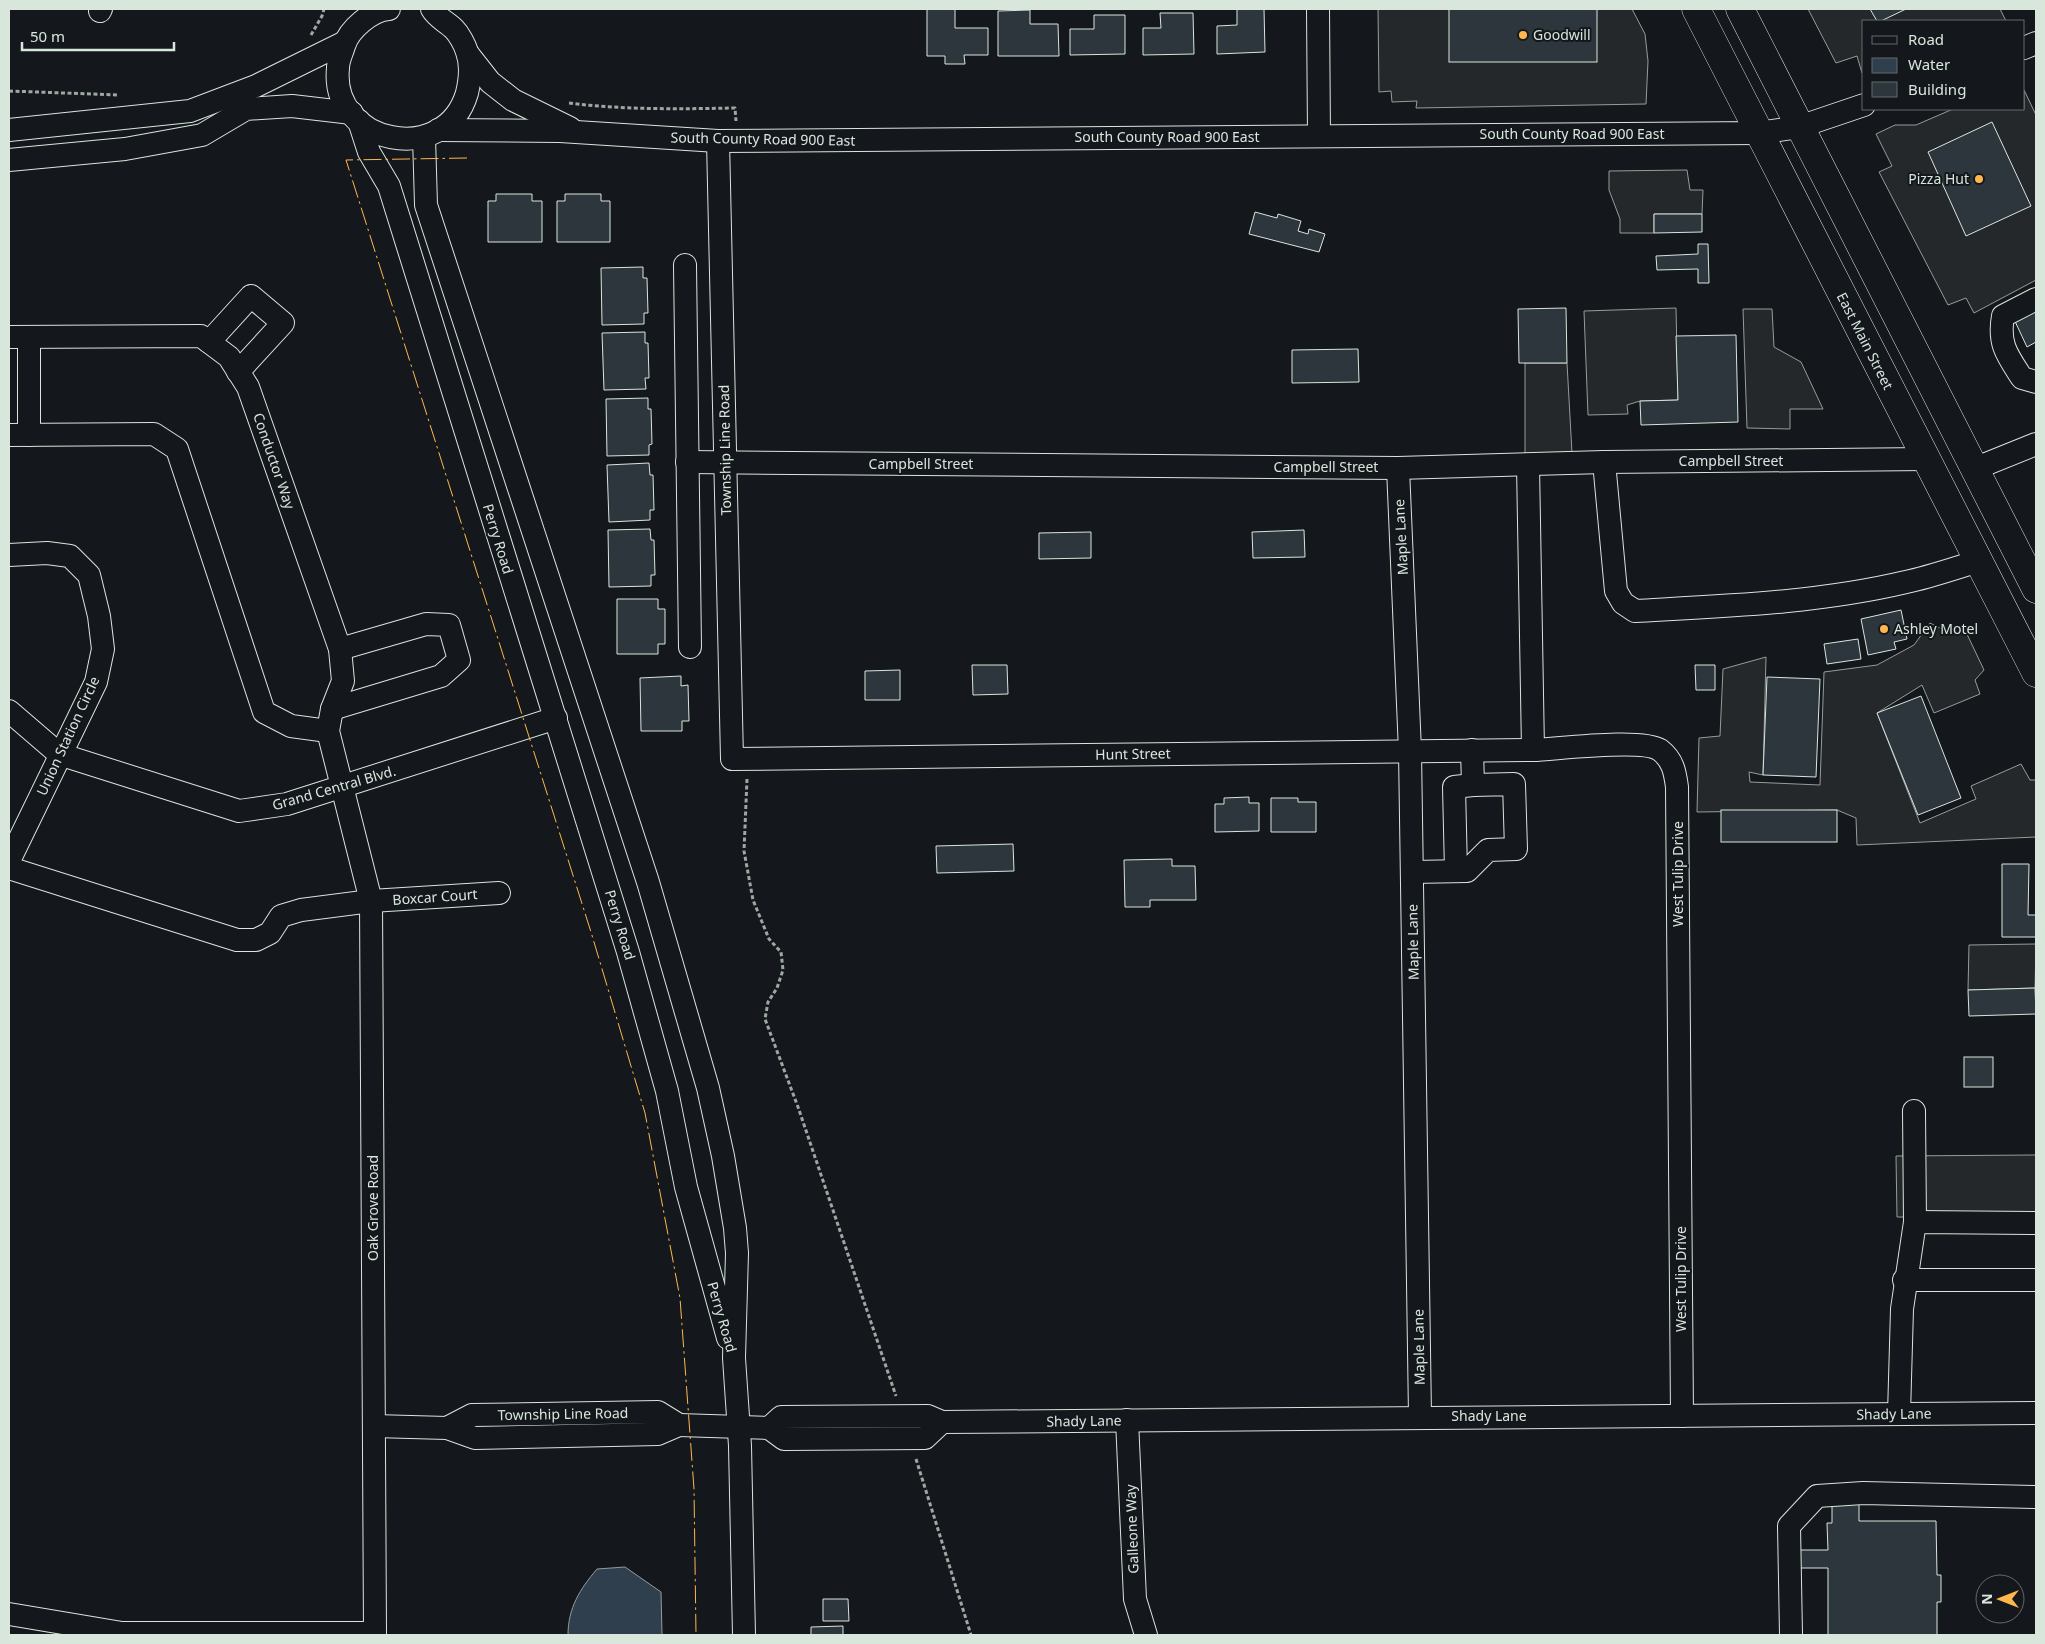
<svg xmlns="http://www.w3.org/2000/svg" width="2045" height="1644" font-family="'Noto Sans',sans-serif">
<style>
.parking{fill:#24282b;stroke:#939e99}
.water{fill:#2f3f4d;stroke:#939e99}
.building{fill:#2c363c;stroke:#d8e6dc}
.lines{fill:none;stroke-linecap:round;stroke-linejoin:round}
.minor-casing{stroke:#d8e6dc;stroke-width:24}
.major-casing{stroke:#d8e6dc;stroke-width:29}
.path{stroke:#9da8a2;stroke-width:3;stroke-dasharray:4 2.5;stroke-linecap:butt}
.minor{stroke:#14181c;stroke-width:22}
.major{stroke:#14181c;stroke-width:28}
.power{stroke:#ffb74d;stroke-width:1;stroke-dasharray:18 4 2.5 4;stroke-linecap:butt}
.poi-dot{fill:#ffb74d;stroke:#14181c;stroke-width:2}
.labels{text-anchor:middle;stroke-width:4;stroke-linejoin:round;paint-order:stroke}
.poi-label{font-size:14px;fill:#d8e6dc;stroke:#14181c;text-anchor:start}
.street-label{font-size:14px;fill:#d8e6dc;stroke:#14181c}
</style>
<rect width="100%" height="100%" fill="#14181c"/>
<g class="parking">
<polygon points="1378,9 1632,9 1645,34 1648,61 1646,104 1416,108 1417,101 1392,102 1391,91 1379,92"/>
<polygon points="1808,9 2000,9 2006,21 1864,21 1862,73 1857,56 1836,63"/>
<polygon points="2024,90 2036,115 2036,280 1974,313 1966,298 1948,305 1879,172 1892,166 1876,134 1895,125 1916,125 1953,109 2024,109"/>
<polygon points="1687,170 1690,190 1703,190 1702,214 1654,214 1654,233 1620,233 1620,219 1609,190 1609,171"/>
<polygon points="1676,308 1678,400 1640,401 1627,405 1628,414 1588,415 1584,311"/>
<polygon points="1743,309 1772,309 1774,347 1801,362 1823,409 1790,409 1790,429 1747,428"/>
<polygon points="1525,363 1567,363 1572,453 1525,455"/>
<polygon points="1930,623 1950,633 1965,630 1984,670 1975,680 1980,694 1934,713 1922,685 1877,713 1920,823 1976,799 1971,786 2021,764 2030,780 2036,780 2036,837 1857,845 1856,818 1837,810 1697,812 1699,738 1720,736 1723,669 1766,657 1763,775 1749,772 1750,782 1820,785 1824,672 1877,665 1914,645"/>
<polygon points="2036,944 2035,988 1968,990 1969,945"/>
<polygon points="2036,1148 2036,1218 1897,1217 1896,1156 2036,1155"/>
</g>
<path class="water" d="M625,1567l36,25 1,43h-94c0,-27 12,-46 29,-66z"/>
<g class="building">
<polygon points="927,9 955,9 955,28 988,28 988,55 964,55 965,64 945,64 945,56 927,56"/>
<polygon points="1237,9 1264,9 1265,52 1217,54 1217,26 1237,25"/>
<rect x="1449" y="9" width="148" height="53"/>
<polygon points="1870,9 1906,9 1881,21 1877,21"/>
<polygon points="1030,10 1030,24 1058,24 1059,56 998,56 998,11"/>
<polygon points="1160,13 1193,13 1194,54 1143,55 1143,28 1161,28"/>
<polygon points="1094,15 1125,15 1125,54 1070,55 1070,29 1094,29"/>
<polygon points="1992,122 2031,206 1966,236 1928,152"/>
<polygon points="496,194 532,194 532,201 542,201 542,242 488,242 488,201 496,201"/>
<polygon points="565,194 601,194 601,201 610,201 610,242 557,242 557,201 565,201"/>
<polygon points="1255,212 1277,218 1278,214 1301,221 1298,231 1308,234 1309,229 1325,234 1319,252 1249,234"/>
<polygon points="1654,214 1702,214 1702,232 1654,233"/>
<polygon points="1698,244 1708,244 1709,283 1698,283 1698,269 1657,270 1656,256 1698,254"/>
<polygon points="643,267 643,278 647,278 648,313 644,313 644,324 602,325 601,268"/>
<polygon points="2036,306 2036,342 2027,347 2013,317"/>
<polygon points="1566,308 1567,363 1519,363 1518,309"/>
<polygon points="645,332 645,343 648,343 649,378 645,378 646,389 604,390 602,333"/>
<polygon points="1736,335 1738,422 1641,425 1640,401 1678,400 1676,336"/>
<polygon points="1358,349 1359,382 1292,383 1292,350"/>
<polygon points="648,398 648,409 651,409 652,444 649,445 649,455 607,456 606,399"/>
<polygon points="649,463 650,475 653,475 654,510 650,510 650,520 609,522 607,465"/>
<polygon points="650,529 651,540 654,540 655,575 651,575 651,586 609,587 608,530"/>
<polygon points="1304,530 1305,557 1253,558 1252,532"/>
<polygon points="1091,532 1091,558 1039,559 1039,533"/>
<polygon points="617,599 658,599 658,609 665,609 665,644 658,644 658,654 617,654"/>
<polygon points="1901,610 1907,639 1894,642 1896,649 1868,655 1861,619"/>
<polygon points="1858,639 1861,659 1827,664 1824,644"/>
<polygon points="972,665 1007,665 1008,694 973,695"/>
<polygon points="1695,665 1715,665 1715,690 1696,690"/>
<polygon points="900,670 900,700 865,700 865,671"/>
<polygon points="681,676 681,686 688,685 689,721 682,721 682,731 641,731 640,678"/>
<polygon points="1767,677 1820,679 1816,777 1763,775"/>
<polygon points="1921,696 1961,798 1918,815 1877,713"/>
<polygon points="1249,797 1249,803 1259,803 1259,831 1215,832 1215,804 1224,804 1224,798"/>
<polygon points="1271,798 1298,798 1298,802 1316,802 1316,832 1271,832"/>
<rect x="1721" y="810" width="116" height="32"/>
<polygon points="1013,844 1014,871 937,873 936,846"/>
<polygon points="1172,859 1172,866 1195,866 1196,900 1150,900 1150,907 1125,907 1124,860"/>
<polygon points="2002,864 2029,864 2028,915 2036,915 2036,937 2002,937"/>
<polygon points="2035,988 2036,1014 1969,1016 1968,990"/>
<rect x="1964" y="1057" width="29" height="30"/>
<polygon points="1832,1497 1859,1497 1859,1521 1936,1521 1937,1575 1941,1575 1941,1602 1937,1602 1937,1635 1828,1635 1828,1568 1800,1568 1800,1550 1828,1550 1827,1523 1832,1523"/>
<polygon points="823,1599 848,1599 849,1621 823,1621"/>
<polygon points="843,1626 843,1635 811,1635 811,1627"/>
</g>
<g class="lines">
<g class="minor-casing">
<g id="minor">
<path d="M389,9c-17,1 -40,20 -45,37 -2,7 -6,14 -6,22 -8,76 107,100 129,25 3,-13 5,-28 0,-41 -2,-7 -8,-18 -13,-23 -7,-7 -17,-11 -22,-20"/>
<polyline points="1318,9 1319,136"/>
<polyline points="100,11 101,9"/>
<polyline points="2024,48 2036,43"/>
<polyline points="468,54 490,82 513,100 570,128"/>
<polyline points="359,121 369,152 389,186 628,952 667,1091 686,1187 728,1338"/>
<polyline points="9,130 190,111 256,86 345,42"/>
<polyline points="438,130 560,131 718,141 1758,133 1799,127 1864,105"/>
<polyline points="424,137 426,205 648,882 708,1088 723,1156 735,1228 737,1253 734,1358 740,1446 744,1635"/>
<path d="M718,141l14,618 801,-9c25,-1 109,-12 127,0 13,10 15,22 17,37l5,629"/>
<polyline points="9,160 125,149 202,135 246,109 292,106 352,113"/>
<polyline points="685,265 690,647"/>
<path d="M2036,299l-33,17c-5,28 4,39 19,62l14,4"/>
<polyline points="9,337 201,336 229,357 248,387 340,649 343,681 332,709 328,731 371,901 375,1633 122,1633 9,1614"/>
<polyline points="29,337 29,435"/>
<polyline points="209,342 251,296 283,323 238,372"/>
<polyline points="9,435 154,434 177,449 264,712 291,726 328,731"/>
<polyline points="687,462 1398,468 1604,462 1926,459"/>
<path d="M1604,462l12,129 7,12 12,8c90,-5 182,-8 271,-29 24,-5 49,-14 73,-21"/>
<polyline points="1528,465 1533,750"/>
<polyline points="1398,468 1410,751 1420,1416"/>
<polyline points="1974,469 2036,444"/>
<polyline points="9,555 47,553 70,556 89,575 99,616 103,649 96,682 9,861"/>
<polyline points="332,709 441,676 459,660 449,625 426,624 340,649"/>
<polyline points="9,711 59,754 239,811 287,804 556,718"/>
<polyline points="9,868 237,940 256,940 270,933 281,916 301,910 371,901 499,893"/>
<polyline points="1456,871 1454,787 1473,785"/>
<polyline points="1412,872 1467,871 1488,850 1516,849 1514,784 1473,785 1472,750"/>
<polyline points="1914,1111 1915,1222"/>
<polyline points="1904,1280 2036,1280"/>
<polyline points="1899,1414 1902,1309 1915,1222 2036,1223"/>
<polyline points="1127,1420 1135,1599 1146,1635"/>
<polyline points="679,1425 769,1428 784,1439 925,1438 942,1422"/>
<polyline points="374,1426 447,1428 475,1438 658,1434 679,1425 658,1412 472,1415 447,1428"/>
<polyline points="769,1428 781,1417 928,1416 942,1422 2036,1413"/>
<polyline points="1791,1635 1789,1526 1817,1496 1863,1493 2036,1497"/>
</g>
</g>
<g class="major-casing">
<g id="major">
<polyline points="1696,9 2036,673"/>
<polyline points="1740,9 2036,589"/>
</g>
</g>
<g class="path">
<polyline points="311,35 322,16 324,9"/>
<polyline points="9,91 119,95"/>
<path d="M569,103c55,7 111,6 166,5l1,13"/>
<polyline points="747,779 744,851 753,900 769,939 781,952 783,970 777,988 768,1002 765,1019 798,1107 896,1396"/>
<polyline points="916,1459 971,1635"/>
</g>
<use href="#minor" class="minor"/>
<use href="#major" class="major"/>
<polyline class="power" points="467,158 346,160 591,932 645,1113 680,1298 694,1489 696,1635"/>
</g>
<g class="poi-dot">
<circle cx="1523" cy="35" r="5"/>
<circle cx="1979" cy="179" r="5"/>
<circle cx="1884" cy="629" r="5"/>
</g>
<g class="labels">
<g class="poi-label">
<text x="1533" y="40">Goodwill</text>
<text x="1969" y="184" text-anchor="end">Pizza Hut</text>
<text x="1894" y="634">Ashley Motel</text>
</g>
<g class="street-label">
<text x="1572" y="139">South County Road 900 East</text>
<text x="1167" y="142">South County Road 900 East</text>
<text transform="translate(763 139) rotate(1)" y="5">South County Road 900 East</text>
<text transform="translate(1865 341) rotate(63)" y="5">East Main Street</text>
<text transform="translate(725 450) rotate(-91)" y="5">Township Line Road</text>
<text transform="translate(274 461) rotate(71)" y="5">Conductor Way</text>
<text x="1731" y="466">Campbell Street</text>
<text x="921" y="469">Campbell Street</text>
<text x="1326" y="472">Campbell Street</text>
<text transform="translate(1401 537) rotate(-93)" y="5">Maple Lane</text>
<text transform="translate(498 539) rotate(73)" y="5">Perry Road</text>
<text transform="translate(68 736) rotate(-65)" y="5">Union Station Circle</text>
<text transform="translate(1133 754) rotate(-1)" y="5">Hunt Street</text>
<text transform="translate(334 788) rotate(-16)" y="5">Grand Central Blvd.</text>
<text transform="translate(1678 874) rotate(-90)" y="5">West Tulip Drive</text>
<text transform="translate(435 897) rotate(-4)" y="5">Boxcar Court</text>
<text transform="translate(620 925) rotate(73)" y="5">Perry Road</text>
<text transform="translate(1413 942) rotate(-91)" y="5">Maple Lane</text>
<text transform="translate(373 1208) rotate(-90)" y="5">Oak Grove Road</text>
<text transform="translate(1681 1279) rotate(-90)" y="5">West Tulip Drive</text>
<text transform="translate(722 1317) rotate(74)" y="5">Perry Road</text>
<text transform="translate(1419 1347) rotate(-91)" y="5">Maple Lane</text>
<text transform="translate(563 1414) rotate(-1)" y="5">Township Line Road</text>
<text transform="translate(1894 1414) rotate(-1)" y="5">Shady Lane</text>
<text x="1489" y="1421">Shady Lane</text>
<text transform="translate(1084 1421) rotate(-1)" y="5">Shady Lane</text>
<text transform="translate(1132 1529) rotate(-92)" y="5">Galleone Way</text>
</g>
</g>
<rect width="2045" height="1644" fill="none" stroke="#d8e6dc" stroke-width="20"/>
<rect x="1862" y="20" width="162" height="90" fill="#14181c" stroke="#626a69"/>
<rect x="1872" y="36" width="25" height="8" fill="#14181c" stroke="#626a69"/>
<text x="1908" y="45" font-size="15" fill="#d8e6dc">Road</text>
<rect x="1872" y="58" width="25" height="15" fill="#2f3f4d" stroke="#626a69"/>
<text x="1908" y="70" font-size="15" fill="#d8e6dc">Water</text>
<rect x="1872" y="82" width="25" height="15" fill="#2c363c" stroke="#626a69"/>
<text x="1908" y="95" font-size="15" fill="#d8e6dc">Building</text>
<g transform="translate(2000 1599) rotate(270)"><circle r="24" fill="#14181c" stroke="#626a69"/>
<path d="M0-4L9 19L0 12L-9 19Z" fill="#ffb74d"/>
<text y="-8" font-size="14" font-weight="bold" text-anchor="middle" fill="#d8e6dc">N</text>
</g>
<path d="M22 42v8h152v-8" fill="none" stroke="#d8e6dc" stroke-width="2.5"/>
<text x="30" y="42" font-size="15" fill="#d8e6dc" stroke="#14181c" stroke-width="4" paint-order="stroke">50 m</text>
</svg>
